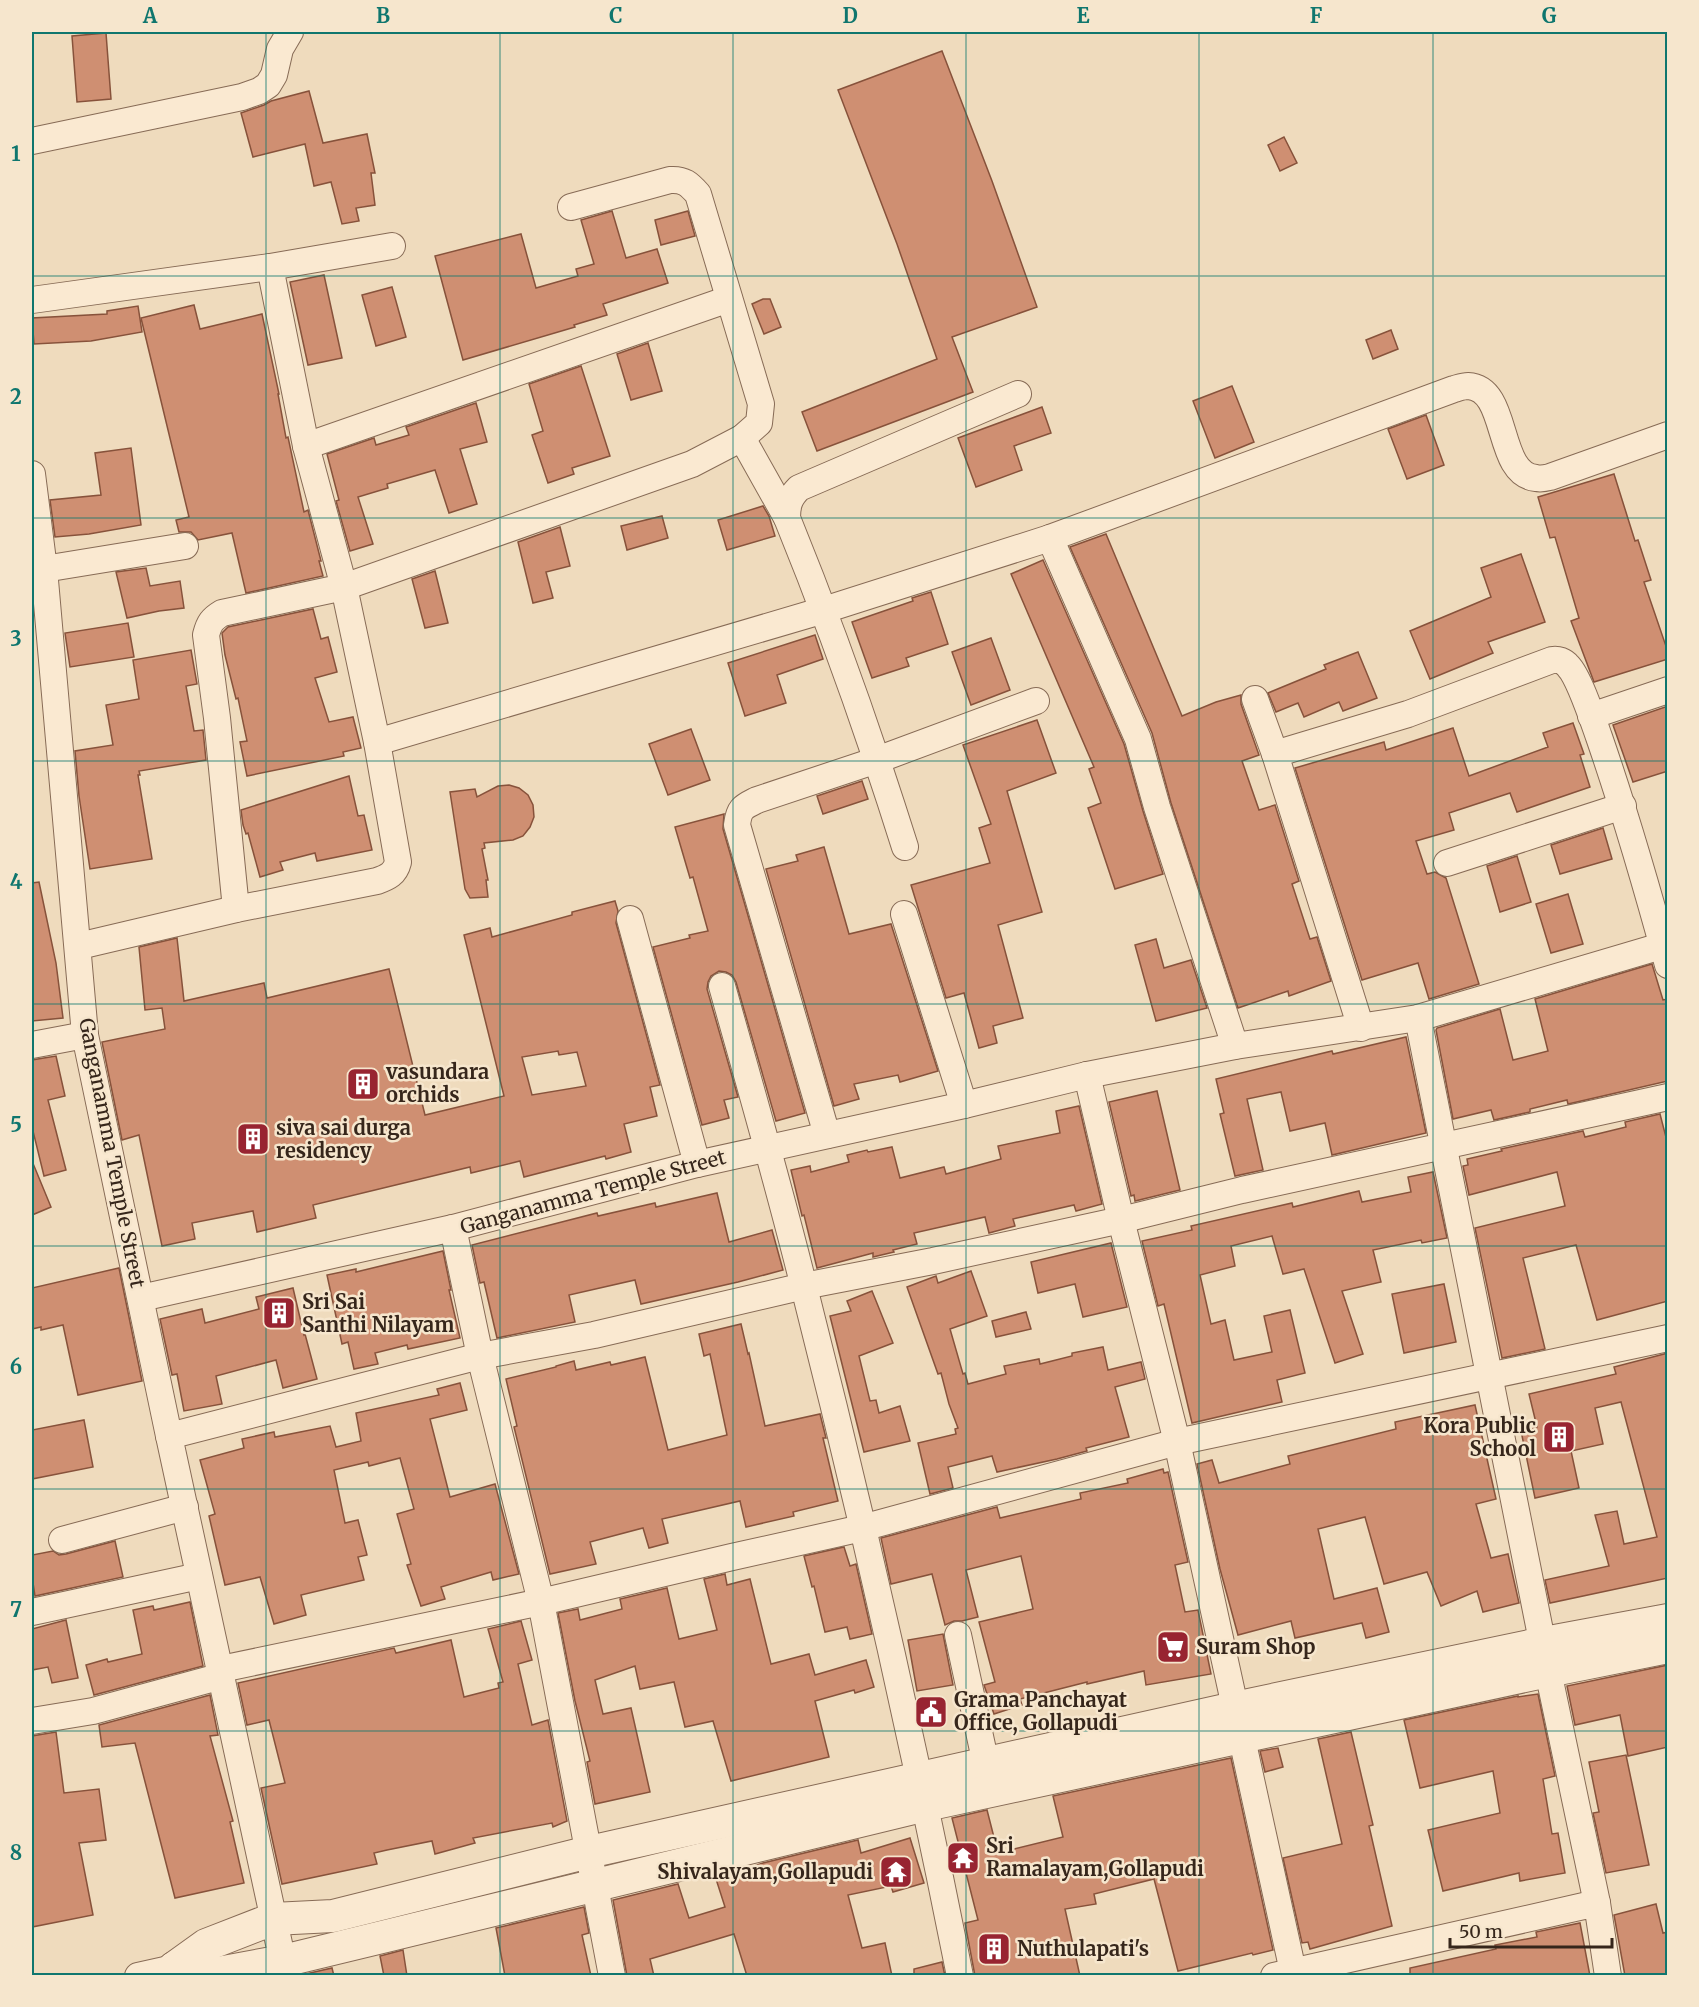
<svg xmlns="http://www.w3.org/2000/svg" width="1699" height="2007" font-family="Merriweather,serif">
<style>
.building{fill:#cf8f72;stroke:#87523b;stroke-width:1.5;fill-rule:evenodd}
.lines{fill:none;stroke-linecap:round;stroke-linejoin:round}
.minor-casing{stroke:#876b56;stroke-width:28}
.tertiary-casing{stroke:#876b56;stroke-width:34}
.minor{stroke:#fae9d1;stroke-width:26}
.tertiary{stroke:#fae9d1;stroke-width:32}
.grid{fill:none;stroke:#0f766e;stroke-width:1.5;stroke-opacity:0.55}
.labels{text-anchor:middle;stroke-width:5;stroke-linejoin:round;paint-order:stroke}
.poi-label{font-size:20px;font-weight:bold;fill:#36261b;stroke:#f6e6cd;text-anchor:start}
.street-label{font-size:20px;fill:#36261b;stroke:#f6e6cd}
.neatline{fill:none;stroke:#0f766e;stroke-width:2}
.grid-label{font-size:20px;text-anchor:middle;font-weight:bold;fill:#0f766e}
</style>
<rect width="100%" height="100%" fill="#efdbbd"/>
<g class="building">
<polygon points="106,33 111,99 77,102 72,36"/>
<polygon points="942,51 992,181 1037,307 952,337 973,392 817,451 802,412 937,359 897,244 838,90"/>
<polygon points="309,91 323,143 367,134 375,173 371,173 375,205 356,208 359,221 342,224 331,182 314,186 305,144 253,157 241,113 264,105 271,101"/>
<polygon points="1284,137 1297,163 1280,171 1268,145"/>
<polygon points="612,211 626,258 657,249 668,283 603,304 607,315 574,325 575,327 463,360 435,256 521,234 536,288 578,276 576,269 594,264 581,220"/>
<polygon points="688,211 695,236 661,245 655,220"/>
<polygon points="324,275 342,358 308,365 290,282"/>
<polygon points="392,287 406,337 376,346 362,295"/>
<polygon points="763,299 770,299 781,327 764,334 752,304"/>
<polygon points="194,305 200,329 262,314 279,394 278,394 286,438 288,437 304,512 308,510 321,561 319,561 323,576 246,593 232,533 198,540 191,532 179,532 176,520 189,517 141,318"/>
<polygon points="138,306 142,332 91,341 34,344 32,318 107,314 107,311"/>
<polygon points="1391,330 1398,349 1373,359 1366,340"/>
<polygon points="648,343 662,391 631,400 617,354"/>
<polygon points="581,366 610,456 572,468 574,474 548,483 532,435 543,431 529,384"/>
<polygon points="1232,386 1254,442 1215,458 1193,401"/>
<polygon points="476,403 487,442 460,449 477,504 449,513 435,470 387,484 388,488 358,497 373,544 350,551 336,501 339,500 327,454 374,438 376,445 409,435 406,427"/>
<polygon points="1042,407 1051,433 1014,446 1022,470 976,487 958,438"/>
<polygon points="1426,415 1444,465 1407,479 1388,429"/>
<polygon points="131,448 141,525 89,534 55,537 50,500 101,495 95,453"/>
<polygon points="1614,474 1635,541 1638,540 1651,580 1644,582 1668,652 1668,659 1594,682 1571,621 1579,618 1555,537 1550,538 1538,497"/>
<polygon points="763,506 769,516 775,536 727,550 718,520"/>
<polygon points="662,516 668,538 627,550 621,526"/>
<polygon points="560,527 570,566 546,572 553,598 533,603 518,542"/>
<polygon points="1106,534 1182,716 1216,702 1241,695 1241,704 1259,755 1242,761 1259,810 1275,805 1299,881 1292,884 1310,939 1317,937 1331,981 1289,996 1288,991 1238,1008 1171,803 1152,733 1070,547"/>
<polygon points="1521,554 1545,622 1488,642 1493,653 1430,679 1410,631 1491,597 1481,568"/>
<polygon points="1043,560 1124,744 1143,811 1163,874 1115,889 1088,808 1101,803 1089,769 1094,767 1011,574"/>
<polygon points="146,568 150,586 180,581 184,608 159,611 127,618 116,572"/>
<polygon points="435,571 448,623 425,628 412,579"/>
<polygon points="931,592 948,644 906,658 909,666 872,678 852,622 913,601 912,598"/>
<polygon points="313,609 321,639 328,637 337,672 315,678 329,722 353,717 361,748 343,752 344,756 247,776 240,742 247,741 238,698 236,699 225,655 222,633 228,627"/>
<polygon points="128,623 134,657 70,667 65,633"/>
<polygon points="815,635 823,659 777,675 786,703 745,716 728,663"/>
<polygon points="991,638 1010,690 971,705 952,652"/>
<polygon points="191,650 197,684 186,686 194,731 203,730 206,760 139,771 140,775 138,775 152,859 90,869 79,796 75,751 113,745 106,705 139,699 133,660"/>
<polygon points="1358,652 1377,698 1343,711 1339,702 1304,717 1298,703 1276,712 1268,693 1326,669 1324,665"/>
<polygon points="1668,706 1668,771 1633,782 1613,725"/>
<polygon points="1037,720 1056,773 1007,791 1042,912 998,925 1023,1018 993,1026 997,1043 979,1048 964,993 946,998 911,885 990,863 979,828 991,824 963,745"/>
<polygon points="1573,723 1584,754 1580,755 1590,787 1517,812 1510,793 1449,813 1454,830 1416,841 1427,874 1435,872 1446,878 1479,984 1429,999 1418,963 1362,980 1295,768 1384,742 1386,750 1453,728 1469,776 1548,747 1543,733"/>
<polygon points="691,729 710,780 668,795 649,744"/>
<polygon points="349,776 358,816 364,815 372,850 317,861 315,853 280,862 283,870 260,877 248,833 246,834 243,825 241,810"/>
<polygon points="862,781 868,799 823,814 817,796"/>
<polygon points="509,785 519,788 528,795 533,805 534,817 530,827 523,836 513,840 484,843 485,848 482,849 488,880 486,880 488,897 470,898 465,889 450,792 475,789 477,797 498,786"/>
<polygon points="724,814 723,829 805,1113 776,1121 736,982 732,975 726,972 719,971 711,976 708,982 707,989 738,1097 724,1100 729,1118 702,1125 653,947 690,938 689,935 708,931 693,877 690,878 675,827"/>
<polygon points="1603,828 1612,859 1560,874 1551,845"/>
<polygon points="824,847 849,934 891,924 938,1071 900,1082 898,1075 854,1084 859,1099 834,1106 766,869 798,861 796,855"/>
<polygon points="1517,856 1531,902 1500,912 1487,866"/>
<polygon points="39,882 56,963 63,1018 32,1021 32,883"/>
<polygon points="1568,894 1583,944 1551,953 1536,904"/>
<path d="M615,901l3,10 -2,12 44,162 -10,2 7,29 -33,8 7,28 -25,7 -1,-3 -81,21 -4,-16 -49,12 -1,-6 -157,38 3,13 -59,14 -4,-21 -61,12 3,16 -33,7 -23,-111 -17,5 -20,-98 63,-13 -3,-21 -17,2 -6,-63 38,-9 7,63 80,-18 3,15 122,-29 36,146 79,-19 -40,-161 26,-7 2,9 80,-22v-3zM558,1051l1,4 18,-3 9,34 -54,9 -10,-38z"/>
<polygon points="1156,939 1164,968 1191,960 1207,1008 1156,1021 1135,945"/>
<polygon points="1652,964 1663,1000 1668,999 1668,1081 1568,1104 1567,1100 1530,1109 1530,1112 1494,1120 1491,1110 1453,1119 1436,1030 1437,1028 1500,1009 1513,1060 1548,1051 1535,999"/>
<polygon points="1406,1037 1426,1133 1332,1155 1325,1123 1290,1131 1281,1092 1247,1099 1263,1170 1235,1176 1220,1114 1224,1113 1216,1079 1332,1051 1333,1054"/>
<polygon points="56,1056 65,1096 48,1100 66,1170 44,1176 32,1127 32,1060"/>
<polygon points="1157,1091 1180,1190 1135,1201 1134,1195 1131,1196 1109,1102"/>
<polygon points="1079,1106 1102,1204 1076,1211 1074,1205 1013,1219 1015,1226 989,1233 985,1217 914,1233 917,1244 893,1250 894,1252 873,1257 873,1253 817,1268 804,1215 802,1216 791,1170 810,1166 811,1172 849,1162 847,1155 867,1150 868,1152 892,1147 900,1178 944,1167 946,1174 1001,1159 998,1146 1060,1133 1056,1111"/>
<polygon points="1660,1114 1668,1145 1668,1301 1597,1320 1576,1245 1523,1258 1545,1349 1502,1358 1475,1228 1565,1206 1557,1172 1469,1195 1463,1166 1468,1165 1467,1159 1502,1151 1501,1149 1583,1131 1585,1137 1626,1127 1625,1122"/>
<polygon points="32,1161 51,1207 32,1215"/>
<polygon points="1433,1172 1447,1238 1422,1243 1421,1240 1373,1250 1381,1282 1342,1291 1363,1354 1335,1363 1304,1269 1283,1274 1272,1236 1231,1246 1235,1266 1200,1275 1211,1324 1225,1320 1234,1360 1272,1352 1264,1316 1290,1310 1305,1373 1277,1380 1282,1402 1192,1423 1164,1304 1158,1306 1142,1241 1192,1230 1191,1226 1292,1203 1293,1207 1359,1191 1362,1202 1411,1192 1408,1177"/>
<polygon points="717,1193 729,1242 772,1230 783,1270 738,1282 641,1304 635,1280 569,1295 575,1322 497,1338 484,1282 480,1283 472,1245 597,1213 598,1216 655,1203 656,1207"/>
<polygon points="1111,1243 1127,1307 1083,1317 1075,1284 1038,1293 1031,1262"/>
<polygon points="443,1251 451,1290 449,1290 460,1338 408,1349 407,1345 375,1353 378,1364 354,1369 348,1342 342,1344 327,1275 356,1269 356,1272"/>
<polygon points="119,1268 142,1381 78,1395 63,1325 41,1330 41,1327 32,1329 32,1288"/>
<polygon points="971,1271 987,1316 950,1329 963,1374 965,1373 968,1384 1006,1374 1004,1366 1039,1359 1040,1364 1072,1356 1072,1353 1103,1347 1108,1370 1141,1362 1145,1379 1115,1387 1129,1437 1086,1448 1087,1451 1057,1459 997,1472 992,1456 948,1467 953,1488 930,1494 918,1443 956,1434 955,1429 958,1428 949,1404 941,1373 938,1374 907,1287 936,1276 938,1283"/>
<polygon points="1444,1284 1456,1342 1404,1353 1392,1294"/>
<polygon points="293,1288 304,1335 305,1334 317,1379 283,1388 276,1360 216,1376 222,1404 184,1411 177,1374 172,1375 160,1319 202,1309 205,1323 259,1309 256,1297"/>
<polygon points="872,1291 893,1343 859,1356 870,1401 876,1400 879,1413 900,1406 910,1441 864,1452 830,1316 851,1311 847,1301"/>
<polygon points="1026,1312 1031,1329 996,1337 992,1321"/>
<polygon points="741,1324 748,1354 749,1353 765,1426 820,1414 826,1438 823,1438 838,1501 793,1512 794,1516 746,1527 740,1501 662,1519 668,1543 649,1548 643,1528 590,1542 596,1564 550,1574 514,1427 517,1426 506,1379 556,1367 556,1366 574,1361 576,1370 610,1362 611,1365 645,1357 668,1450 727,1435 710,1354 704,1356 699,1334"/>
<polygon points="1668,1353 1668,1578 1550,1603 1545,1580 1609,1566 1595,1515 1617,1511 1624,1544 1657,1537 1621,1402 1595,1408 1603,1444 1571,1451 1579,1488 1535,1498 1521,1431 1537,1427 1529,1394 1616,1374 1614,1367"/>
<polygon points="460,1383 467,1410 430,1419 450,1497 495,1484 519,1574 493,1580 491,1572 441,1587 445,1599 421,1606 407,1565 411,1564 397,1514 414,1509 400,1458 369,1466 368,1462 334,1470 345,1523 358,1520 367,1555 358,1557 364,1580 301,1595 306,1615 274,1624 260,1577 225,1585 209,1516 215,1514 200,1460 244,1448 242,1439 274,1432 275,1437 330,1426 336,1447 361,1441 356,1413 439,1395 437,1389"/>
<polygon points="1475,1405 1496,1499 1476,1504 1491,1558 1508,1554 1519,1603 1483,1612 1477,1591 1441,1606 1427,1572 1384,1584 1365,1517 1318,1529 1334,1599 1377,1588 1389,1632 1366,1638 1362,1623 1295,1638 1291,1621 1238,1635 1220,1569 1197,1464 1212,1460 1219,1483 1290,1464 1288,1456 1396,1429 1395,1422"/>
<polygon points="84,1420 93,1467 32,1479 32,1430"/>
<polygon points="1163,1469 1164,1473 1168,1472 1188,1562 1175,1565 1185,1612 1198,1610 1211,1674 1146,1685 1144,1671 1087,1684 1087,1682 1020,1699 1022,1705 994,1714 984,1685 995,1682 979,1622 1033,1609 1021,1556 966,1570 978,1617 962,1621 954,1621 945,1625 932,1574 891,1584 881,1538 997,1507 1000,1518 1081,1499 1080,1493 1128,1483 1127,1479"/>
<polygon points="115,1541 123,1577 35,1596 32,1576 32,1555 53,1551 59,1555 66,1554"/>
<polygon points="844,1547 850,1566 856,1564 872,1634 850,1639 847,1627 825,1632 814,1586 812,1587 804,1556"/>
<polygon points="725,1574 727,1585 750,1579 771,1664 809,1654 815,1675 866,1660 874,1687 855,1693 854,1690 815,1701 829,1757 731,1781 713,1721 685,1727 674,1682 640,1689 635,1666 595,1680 603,1714 631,1708 650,1792 595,1804 587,1762 590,1761 575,1701 558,1613 578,1609 580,1620 622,1609 620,1599 667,1588 679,1639 717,1630 704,1579"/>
<polygon points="190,1602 203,1666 94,1695 86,1665 107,1659 108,1662 142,1654 133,1610 153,1606 154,1610"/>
<polygon points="66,1620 78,1678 52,1683 48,1667 32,1670 32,1629"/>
<polygon points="521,1621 532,1660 518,1664 532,1725 548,1720 567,1821 553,1827 552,1823 473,1838 475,1843 435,1854 432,1841 387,1850 374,1853 377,1864 282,1884 261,1788 285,1783 269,1720 247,1725 238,1683 394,1648 396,1653 451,1640 464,1697 499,1688 498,1683 503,1682 488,1629"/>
<polygon points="943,1634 953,1685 917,1691 908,1640"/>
<polygon points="1668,1665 1668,1747 1628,1756 1620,1715 1575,1725 1567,1686"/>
<polygon points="1538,1694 1555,1776 1543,1779 1552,1834 1558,1833 1565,1873 1520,1881 1519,1873 1443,1891 1428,1830 1500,1813 1493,1771 1420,1788 1404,1720 1518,1696 1518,1697"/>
<polygon points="210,1695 218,1735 210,1736 233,1821 230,1822 244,1883 175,1898 135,1743 102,1747 99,1725"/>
<polygon points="56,1732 64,1793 99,1789 106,1840 79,1843 93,1915 32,1927 32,1736"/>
<polygon points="1351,1732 1373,1825 1369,1826 1392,1926 1310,1949 1308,1942 1302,1943 1283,1858 1342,1844 1318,1739"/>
<polygon points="1278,1748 1283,1767 1265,1772 1260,1751"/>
<polygon points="1626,1755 1649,1865 1606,1873 1593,1813 1599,1812 1589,1762"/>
<polygon points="1231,1758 1273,1950 1253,1955 1252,1953 1178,1971 1154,1879 1094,1894 1096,1904 1065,1909 1080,1976 975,1976 965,1923 978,1920 952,1818 987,1810 998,1853 1063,1837 1053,1796"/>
<polygon points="910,1838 924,1883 893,1892 891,1886 848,1895 862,1948 885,1943 892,1976 747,1976 734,1934 650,1959 654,1976 627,1976 613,1900 678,1884 689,1918 725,1907 716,1879 763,1863 858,1840 861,1853"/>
<polygon points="1656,1904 1663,1933 1668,1932 1668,1976 1625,1976 1614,1915"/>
<polygon points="584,1907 589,1933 582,1935 591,1976 505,1976 496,1928"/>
<polygon points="1580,1923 1590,1976 1410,1976 1410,1968 1496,1949 1495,1945 1537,1937 1536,1932"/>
<polygon points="403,1950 407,1976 384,1976 380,1956"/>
<polygon points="942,1962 945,1976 914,1976 914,1969"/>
<polygon points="332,1968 334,1976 301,1976 301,1975"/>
</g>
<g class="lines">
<g class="minor-casing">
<g id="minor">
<polyline points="32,141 242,97 259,91 268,85 274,75 280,49 290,32"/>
<polyline points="32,300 270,267 392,246"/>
<polyline points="742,438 787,518"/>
<polyline points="306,446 729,299"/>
<polyline points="32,474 44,569 85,1035 169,1436"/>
<polyline points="1050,538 1138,739 1157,807 1235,1046"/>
<polyline points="44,569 185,546"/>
<polyline points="1255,699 1275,754 1361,1028"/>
<polyline points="1591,716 1668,690"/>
<path d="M377,742l447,-132 226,-72 404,-149c4,-1 9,-3 14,-3 42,2 27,88 68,92 4,1 10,0 14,-1l118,-42"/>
<path d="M1275,754l133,-40 144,-54c6,-1 12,1 16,6 11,11 25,54 31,71 26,75 48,151 69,228"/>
<path d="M905,847c-35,-111 -74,-221 -118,-329 0,-14 3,-21 12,-30l219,-94"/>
<polyline points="1447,863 1623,806"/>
<path d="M236,909l-19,-191 -11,-83c3,-12 6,-16 16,-22l122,-26 348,-123 50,-26 17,-15 2,-19 -63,-210c-9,-10 -14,-15 -28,-14l-99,27"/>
<polyline points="904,914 964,1105"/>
<polyline points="630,919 697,1164"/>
<path d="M79,946l157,-37 141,-28c11,-4 18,-7 21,-19l-21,-120 -33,-155 -38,-141 -36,-179"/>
<path d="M722,986c28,100 57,200 82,301 58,228 110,458 156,689"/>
<polyline points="1418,1018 1548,1671 1597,1903"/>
<polyline points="32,1045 85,1035"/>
<polyline points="1087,1075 1121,1220 1177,1442 1294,1976"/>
<path d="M827,1135l-90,-310c2,-17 6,-18 20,-25l120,-40 159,-59"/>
<polyline points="453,1228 480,1356 541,1602 612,1976"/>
<polyline points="141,1298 453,1228 697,1164 964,1105 1087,1075 1235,1046 1418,1018 1668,944"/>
<polyline points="62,1540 185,1507"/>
<polyline points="32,1612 199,1576"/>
<polyline points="958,1635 986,1764"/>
<polyline points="221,1669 541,1602 732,1557 862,1528 1177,1442 1668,1338"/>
<polyline points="32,1721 93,1711 222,1676"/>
<polyline points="138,1976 174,1968"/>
<polyline points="286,1976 169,1436 480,1356 594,1335 804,1286 933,1261 1121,1220 1242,1190 1668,1097"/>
<polyline points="1274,1976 1597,1903 1608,1976"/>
</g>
</g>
<g class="tertiary-casing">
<g id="tertiary">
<polyline points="174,1968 206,1945 273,1919 333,1916 589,1852 1234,1708 1544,1643 1668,1620"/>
<polyline points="174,1968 213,1974 283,1961 926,1805 1548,1671 1668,1647"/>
</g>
</g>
<use href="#minor" class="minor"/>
<use href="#tertiary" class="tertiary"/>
</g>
<path class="grid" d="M266,32v1944M500,32v1944M733,32v1944M966,32v1944M1199,32v1944M1433,32v1944M32,276h1636M32,518h1636M32,761h1636M32,1004h1636M32,1246h1636M32,1489h1636M32,1731h1636"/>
<defs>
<g id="building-square" transform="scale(1.725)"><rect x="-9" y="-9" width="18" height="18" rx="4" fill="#982431" stroke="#f6e6cd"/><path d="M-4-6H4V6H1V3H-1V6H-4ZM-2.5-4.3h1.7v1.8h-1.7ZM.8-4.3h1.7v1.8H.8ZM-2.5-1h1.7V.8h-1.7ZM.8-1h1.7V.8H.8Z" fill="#fff"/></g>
<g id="supermarket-square" transform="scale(1.725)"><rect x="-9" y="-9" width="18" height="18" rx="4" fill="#982431" stroke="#f6e6cd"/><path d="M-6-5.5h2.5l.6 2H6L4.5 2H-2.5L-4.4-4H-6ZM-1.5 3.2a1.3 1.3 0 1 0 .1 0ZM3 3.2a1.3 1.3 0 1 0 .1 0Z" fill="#fff"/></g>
<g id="civic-square" transform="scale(1.725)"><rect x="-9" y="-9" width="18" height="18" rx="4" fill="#982431" stroke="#f6e6cd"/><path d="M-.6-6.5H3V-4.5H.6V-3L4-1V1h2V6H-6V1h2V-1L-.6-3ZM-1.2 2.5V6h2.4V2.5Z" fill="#fff"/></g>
<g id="temple-square" transform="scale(1.725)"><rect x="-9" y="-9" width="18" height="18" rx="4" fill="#982431" stroke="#f6e6cd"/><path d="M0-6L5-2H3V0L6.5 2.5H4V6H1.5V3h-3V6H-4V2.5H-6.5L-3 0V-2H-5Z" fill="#fff"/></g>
</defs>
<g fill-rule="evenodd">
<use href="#building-square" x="363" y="1084"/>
<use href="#building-square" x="253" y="1139"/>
<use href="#building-square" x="279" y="1313"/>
<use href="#building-square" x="1559" y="1437"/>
<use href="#supermarket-square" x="1173" y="1647"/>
<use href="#civic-square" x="931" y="1712"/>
<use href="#temple-square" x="963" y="1858"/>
<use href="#temple-square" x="896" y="1872"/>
<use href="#building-square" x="994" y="1949"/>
</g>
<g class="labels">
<g class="poi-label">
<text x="386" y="1079">vasundara<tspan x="386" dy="23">orchids</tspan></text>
<text x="276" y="1135">siva sai durga<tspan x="276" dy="23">residency</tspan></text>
<text x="302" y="1309">Sri Sai<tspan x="302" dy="23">Santhi Nilayam</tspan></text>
<text x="1536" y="1433" text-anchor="end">Kora Public<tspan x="1536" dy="23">School</tspan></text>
<text x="1196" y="1654">Suram Shop</text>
<text x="954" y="1707">Grama Panchayat<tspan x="954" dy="23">Office, Gollapudi</tspan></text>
<text x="986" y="1853">Sri<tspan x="986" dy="23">Ramalayam,Gollapudi</tspan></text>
<text x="873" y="1879" text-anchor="end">Shivalayam,Gollapudi</text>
<text x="1017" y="1956">Nuthulapati's</text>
</g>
<g class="street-label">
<text transform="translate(112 1153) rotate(79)" y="7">Ganganamma Temple Street</text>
<text transform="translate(593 1192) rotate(-15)" y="7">Ganganamma Temple Street</text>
</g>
</g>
<rect width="1699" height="2007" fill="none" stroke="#f6e6cd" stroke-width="66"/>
<path d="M1450 1938v9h162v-9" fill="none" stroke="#36261b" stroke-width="3"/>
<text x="1459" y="1938" font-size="18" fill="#36261b" stroke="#f6e6cd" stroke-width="4.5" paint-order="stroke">50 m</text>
<rect x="33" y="33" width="1633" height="1941" class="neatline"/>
<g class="grid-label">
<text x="150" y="23">A</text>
<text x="383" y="23">B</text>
<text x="616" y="23">C</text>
<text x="850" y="23">D</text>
<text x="1083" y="23">E</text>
<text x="1316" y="23">F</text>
<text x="1549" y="23">G</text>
<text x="16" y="161">1</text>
<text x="16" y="404">2</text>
<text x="16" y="646">3</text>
<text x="16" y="889">4</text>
<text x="16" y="1132">5</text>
<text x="16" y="1374">6</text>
<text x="16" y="1617">7</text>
<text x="16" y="1860">8</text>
</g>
</svg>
